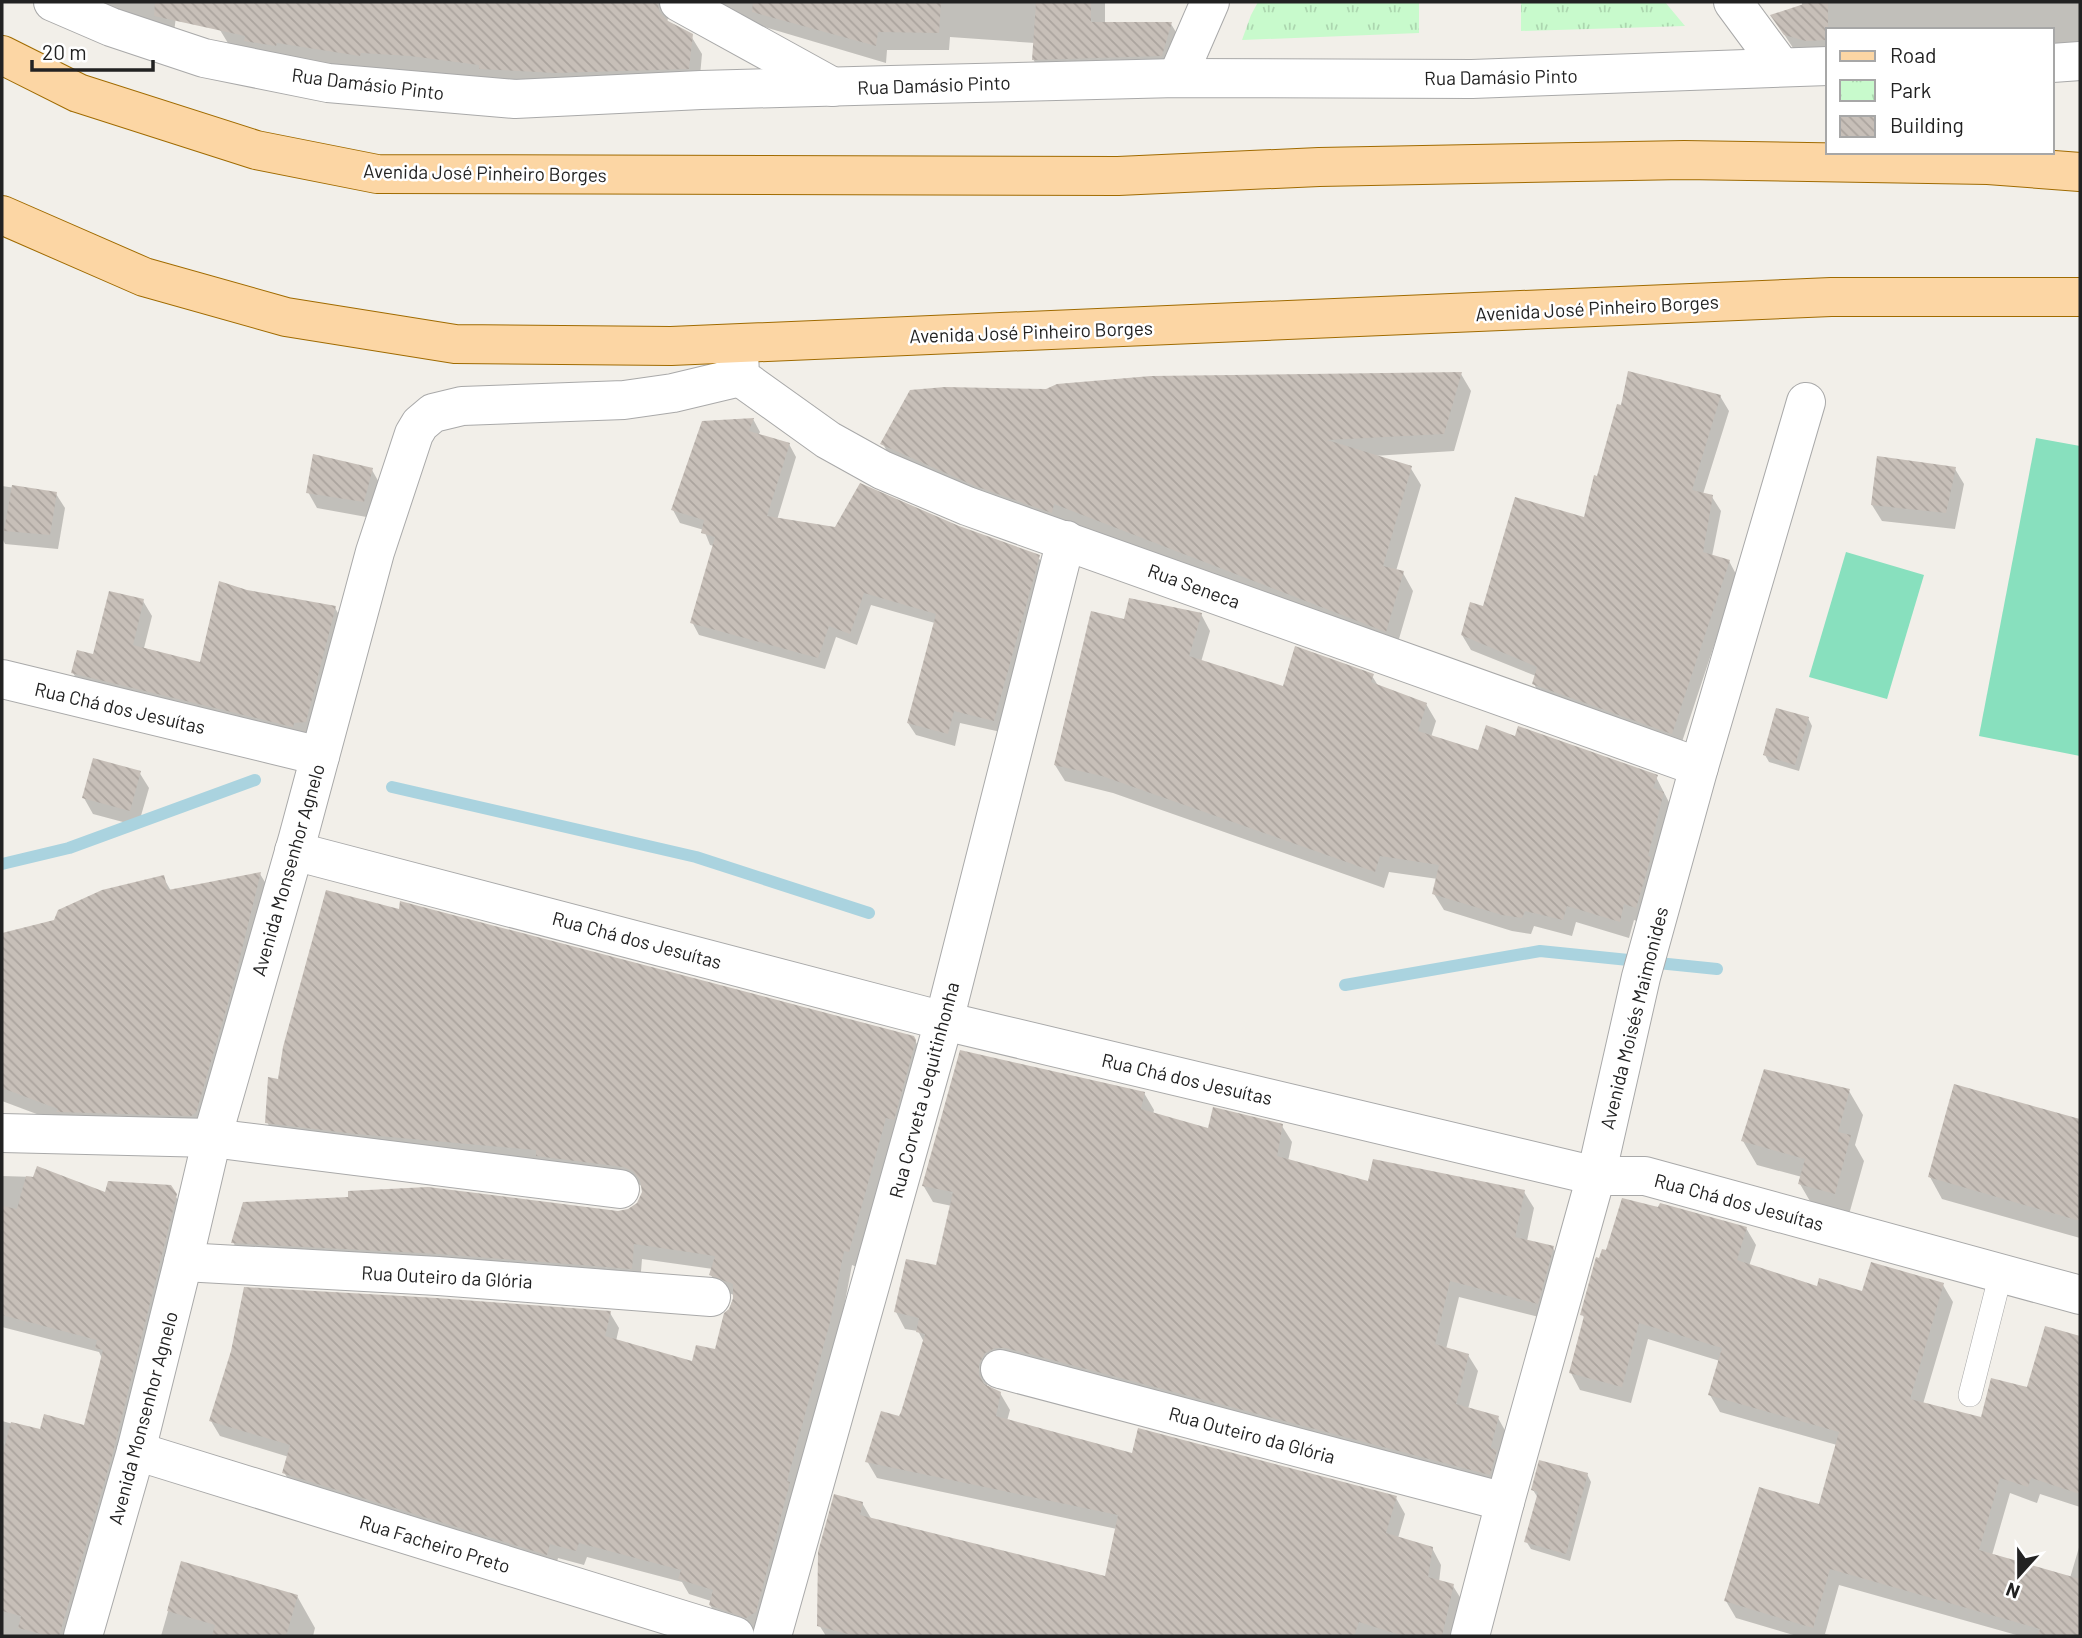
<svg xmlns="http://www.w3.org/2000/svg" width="2082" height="1638" font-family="Barlow,sans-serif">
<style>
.park{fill:url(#park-tufts)}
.pitch{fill:#88e0be}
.shadow{fill:#0003}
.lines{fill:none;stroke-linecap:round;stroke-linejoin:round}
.stream{stroke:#aad3df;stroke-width:12}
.building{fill:url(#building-back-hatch)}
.service-casing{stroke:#a9a9a9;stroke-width:24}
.minor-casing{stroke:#a9a9a9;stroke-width:40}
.tertiary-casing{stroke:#a9a9a9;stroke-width:40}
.primary-casing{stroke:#a06b00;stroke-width:40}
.service{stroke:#fff;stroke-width:23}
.minor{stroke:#fff;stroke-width:38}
.tertiary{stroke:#fff;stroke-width:38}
.primary{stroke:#fcd6a4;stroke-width:38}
.labels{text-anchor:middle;stroke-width:5;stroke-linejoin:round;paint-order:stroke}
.street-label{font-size:19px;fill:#222;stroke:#fff}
</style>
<defs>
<pattern id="park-tufts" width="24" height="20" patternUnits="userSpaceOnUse" patternTransform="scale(1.75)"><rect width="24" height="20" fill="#c8facc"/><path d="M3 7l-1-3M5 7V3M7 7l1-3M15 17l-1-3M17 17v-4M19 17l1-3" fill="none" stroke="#acd6af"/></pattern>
<pattern id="building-back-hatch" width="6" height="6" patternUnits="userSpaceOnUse" patternTransform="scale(1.75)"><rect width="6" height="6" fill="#c7bfb8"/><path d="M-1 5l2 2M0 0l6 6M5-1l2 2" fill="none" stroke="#aba49e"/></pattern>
</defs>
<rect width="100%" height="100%" fill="#f2efe9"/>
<g class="park">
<polygon points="1258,2 1419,2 1419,33 1242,40 1251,15"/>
<polygon points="1521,2 1665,2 1685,26 1521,31"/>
</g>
<g class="pitch">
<polygon points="2036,438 2080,446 2080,756 1979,736"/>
<polygon points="1846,552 1924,575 1887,699 1809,677"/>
</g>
<g class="shadow">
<polygon points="101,2 178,2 174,32 158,29"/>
<polygon points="225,2 589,2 648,32 654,2 678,2 670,10 667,22 691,36 702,54 699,87 567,91 287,60 231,48 220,30"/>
<polygon points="703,2 1105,2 1105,24 1171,24 1182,42 1172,74 1044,78 1033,59 1035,43 950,37 949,50 887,50 886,63 734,18"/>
<polygon points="1802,2 2080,2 2080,46 2052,47 2052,30 1828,30 1828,59 1797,54 1772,16 1802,6"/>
<polygon points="1461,374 1471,391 1454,451 1373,456 1410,467 1421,485 1396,571 1403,573 1413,591 1396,649 893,462 883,444 1046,391"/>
<polygon points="1720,396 1729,411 1703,494 1712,497 1721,511 1712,556 1729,561 1737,576 1680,748 1542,699 1534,684 1536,676 1471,650 1462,635 1484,608 1585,519 1598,478"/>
<polygon points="753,419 760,432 758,436 789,444 796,457 777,520 836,529 958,528 1038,557 1046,569 1001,732 960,723 955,746 916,735 908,723 935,623 871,605 857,645 836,637 825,669 699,635 692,622 714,546 710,545 704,530 680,523 673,510"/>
<polygon points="1955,469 1964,484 1955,529 1882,521 1872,505"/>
<polygon points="372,470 381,486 372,518 317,508 308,492"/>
<polygon points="2,486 56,494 65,508 58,549 5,544 2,538"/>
<polygon points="247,592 335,608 344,623 315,737 82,688 73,673 95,656 143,601 152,616 144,648 202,664"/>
<polygon points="1201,614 1210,631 1201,662 1284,688 1372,676 1379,687 1426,704 1436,721 1431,737 1479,752 1516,738 1656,777 1673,810 1645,924 1634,920 1629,938 1576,922 1572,936 1534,926 1531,934 1512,931 1444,910 1434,894 1438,879 1389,872 1384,888 1113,793 1065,781 1055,765 1125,621"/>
<polygon points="1808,718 1812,726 1799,771 1769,762 1765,755"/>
<polygon points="139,772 149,788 138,826 93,814 84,798"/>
<polygon points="260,874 271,892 206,1131 66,1125 2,1101 2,935 55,922 163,877 171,891"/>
<polygon points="913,1037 922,1053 857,1267 852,1265 838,1338 755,1632 719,1620 710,1605 711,1601 689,1594 682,1582 587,1557 584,1565 558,1558 555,1569 293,1488 284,1472 289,1457 220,1436 211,1421 610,1313 619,1328 616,1341 693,1363 716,1352 734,1295 720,1290 711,1275 713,1269 642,1259 640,1284 242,1258 233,1242 350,1199 618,1212 629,1211 638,1204 643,1193 642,1186 633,1182 276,1138 267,1122 279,1081"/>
<polygon points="1955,1086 2080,1121 2080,1238 1942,1199 1930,1177"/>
<polygon points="1849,1091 1863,1115 1855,1145 1864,1161 1848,1218 1814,1208 1800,1184 1802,1177 1757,1165 1743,1141"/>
<polygon points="1144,1093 1154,1110 1153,1114 1209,1130 1282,1126 1292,1142 1288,1161 1369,1183 1524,1192 1534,1208 1527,1241 1553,1248 1562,1264 1547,1319 1459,1297 1446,1349 1468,1355 1478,1371 1468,1409 1498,1418 1507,1434 1499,1491 987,1381 987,1387 1000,1393 1010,1410 1007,1421 1133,1455 1396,1498 1405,1514 1398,1538 1432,1548 1441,1565 1439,1582 1453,1586 1463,1602 1454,1636 826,1636 819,1625 862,1503 872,1520 1106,1578 1117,1529 877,1478 867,1461 900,1418 924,1342 918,1331 905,1329 896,1312 937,1268 952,1206 933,1202 923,1185"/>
<polygon points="2,1176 35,1177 106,1195 175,1195 184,1211 71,1636 2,1636 2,1421 42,1432 86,1427 102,1358 99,1352 2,1327"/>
<polygon points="1746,1228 1756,1245 1749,1266 1818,1289 1864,1293 1943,1285 1953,1302 1923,1404 1982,1420 2028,1389 2046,1329 2080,1338 2080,1507 2040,1494 2037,1503 2010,1493 1992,1555 2070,1578 2080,1544 2080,1636 2020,1636 1839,1585 1825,1634 1834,1636 1797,1636 1736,1618 1726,1601 1820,1506 1837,1445 1720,1412 1710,1395 1720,1361 1648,1339 1631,1403 1580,1390 1571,1373 1585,1319 1582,1314"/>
<polygon points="1587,1474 1591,1482 1570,1561 1531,1549 1526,1541 1538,1498 1533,1490"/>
<polygon points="182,1563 297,1596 315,1628 313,1636 161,1636"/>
</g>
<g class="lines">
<g class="stream">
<polyline points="392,787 696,857 869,913"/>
<polyline points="2,864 69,848 255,780"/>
<polyline points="1345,985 1540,951 1717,969"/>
</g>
</g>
<g class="building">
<polygon points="155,2 657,2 660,13 668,21 693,34 689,69 556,73 479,69 479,65 410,56 361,53 360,56 277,43 276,46 244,41 245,36 154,16"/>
<polygon points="753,2 941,2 939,33 878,32 876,46 752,12"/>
<polygon points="1036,2 1091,2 1091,22 1172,22 1162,56 1032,60"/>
<polygon points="1810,2 1828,2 1828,40 1806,41 1784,35 1770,15"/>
<polygon points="1628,371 1721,395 1692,490 1713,495 1703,552 1730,560 1672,734 1532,684 1537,667 1461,635 1470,602 1483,606 1515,497 1584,517 1594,475 1597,476 1617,404 1621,405"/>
<polygon points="1462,372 1444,434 1327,440 1412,466 1383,566 1404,571 1386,632 1054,504 1052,513 975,486 880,444 910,390 945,387 1046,389 1057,384 1151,376"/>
<polygon points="754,418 749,431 790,443 767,516 835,527 860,483 959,526 1040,555 994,721 954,711 948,734 907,723 936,614 864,593 850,634 829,626 818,658 690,623 715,537 701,533 704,520 671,510 702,421"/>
<polygon points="313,454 373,468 364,502 306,493"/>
<polygon points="1877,456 1956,467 1946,513 1871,505"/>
<polygon points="12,485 57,492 50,535 4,531"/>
<polygon points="219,581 247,590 336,606 306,722 294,723 293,727 71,673 77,650 93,654 109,591 144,599 133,645 200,662"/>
<polygon points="1129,598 1202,613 1189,656 1283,686 1295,646 1374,674 1371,682 1427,703 1418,731 1478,750 1486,725 1515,736 1518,726 1658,775 1653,788 1664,792 1648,856 1651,857 1636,908 1624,904 1620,922 1567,906 1563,920 1525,911 1522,918 1502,915 1432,894 1439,865 1380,856 1375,872 1102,776 1054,765 1091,611 1124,619"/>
<polygon points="1776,708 1809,717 1795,765 1763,755"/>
<polygon points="93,758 141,771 130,811 82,798"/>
<polygon points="261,872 232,989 196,1113 191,1116 56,1112 58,1109 2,1088 2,933 54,920 58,910 102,890 164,875 168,890"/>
<polygon points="326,890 399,909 400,901 914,1036 916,1040 894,1120 886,1118 849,1252 844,1251 830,1322 787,1481 790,1482 756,1612 746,1618 709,1605 713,1590 678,1579 681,1570 579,1543 576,1551 550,1544 547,1555 282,1473 290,1445 209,1421 231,1351 244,1287 437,1298 611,1311 605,1336 692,1361 696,1345 715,1349 724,1313 729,1309 733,1299 733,1284 709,1275 715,1256 634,1244 632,1269 439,1254 231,1243 243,1202 348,1197 348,1191 428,1187 618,1211 628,1209 637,1203 642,1192 640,1180 633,1171 623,1167 536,1156 536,1150 356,1134 265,1123 268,1077 278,1079 283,1047"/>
<polygon points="960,1050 1145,1092 1141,1109 1208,1128 1213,1107 1283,1124 1277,1156 1368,1181 1373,1159 1525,1190 1515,1237 1554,1246 1538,1304 1450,1281 1435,1344 1469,1354 1456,1404 1499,1416 1491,1446 1491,1448 1497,1450 1490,1475 1006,1348 995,1348 985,1353 979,1364 979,1375 984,1384 1001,1392 996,1416 1132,1453 1138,1428 1397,1496 1386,1533 1433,1547 1428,1577 1454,1584 1442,1636 1403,1636 1359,1622 1354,1636 855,1636 817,1626 818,1552 834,1494 863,1502 860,1515 1105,1576 1118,1515 865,1462 881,1411 899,1416 901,1412 925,1334 916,1332 919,1318 894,1312 906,1259 936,1265 953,1192 922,1186"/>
<polygon points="1764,1069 1850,1089 1838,1132 1851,1135 1835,1194 1798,1184 1805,1159 1741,1141"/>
<polygon points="1954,1084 2080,1119 2080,1221 1928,1177"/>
<polygon points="37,1166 105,1192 108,1181 171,1185 177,1194 112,1456 59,1636 49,1636 18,1628 21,1616 2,1611 2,1457 11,1422 40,1429 44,1414 84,1425 103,1350 95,1348 97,1340 2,1315 2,1206 17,1209 26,1176 33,1177"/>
<polygon points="1622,1198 1658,1207 1660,1203 1747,1227 1737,1260 1817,1286 1819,1278 1862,1291 1871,1262 1944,1283 1910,1399 1981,1417 1991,1378 2027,1387 2045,1326 2080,1336 2080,1494 2031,1478 2028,1487 2000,1478 1979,1550 2080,1579 2080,1636 2038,1636 2040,1629 1830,1569 1813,1628 1724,1601 1759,1487 1819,1504 1839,1432 1708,1395 1722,1348 1639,1323 1622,1387 1569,1373 1584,1316 1580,1315 1596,1257 1599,1258 1602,1249 1606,1250"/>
<polygon points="1539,1460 1588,1473 1566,1554 1524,1542 1538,1492 1531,1490"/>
<polygon points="181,1561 298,1595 286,1636 212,1636 215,1625 167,1611"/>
</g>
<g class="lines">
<g class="service-casing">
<polyline id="service" points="1970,1395 2001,1273"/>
</g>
<g class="minor-casing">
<g id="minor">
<polyline points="679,2 833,87"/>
<polyline points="1733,2 1781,67"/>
<polyline points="1177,78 1210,2"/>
<polyline points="739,351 740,377 828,440 882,470 967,506 1699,767"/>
<polyline points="2,679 320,756"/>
<polyline points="294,851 944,1021 1596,1176 1645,1176 2080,1295"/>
<polyline points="2,1133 212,1138 620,1189"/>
<polyline points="183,1262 438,1276 711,1297"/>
<polyline points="1000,1369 1505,1502"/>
<polyline points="136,1451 735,1636"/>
<polyline points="83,1636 136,1451 183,1262 212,1138 298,838 375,552 414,434 420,424 433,413 462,406 624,400 673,393 740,377"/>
<polyline points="772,1636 944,1021 1066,540"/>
<polyline points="1470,1636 1505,1502 1596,1176 1641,977 1699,767 1806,402"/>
</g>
</g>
<g class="tertiary-casing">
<g id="tertiary">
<polyline points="53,2 111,27 204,58 328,83 515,99 701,90 891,85 1177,78 1472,79 1828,66"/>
<polyline points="2052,63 2080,61"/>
</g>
</g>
<g class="primary-casing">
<g id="primary">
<polyline points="2,55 78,93 256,150 377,174 1118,176 1319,167 1684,160 1988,165 2080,172"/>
<polyline points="2,215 144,277 286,317 455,344 671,346 1831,297 2080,297"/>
</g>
</g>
<use href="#service" class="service"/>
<use href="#minor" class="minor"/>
<use href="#tertiary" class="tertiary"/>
<use href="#primary" class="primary"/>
</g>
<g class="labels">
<g class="street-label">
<text transform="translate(1501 77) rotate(-1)" y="7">Rua Damásio Pinto</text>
<text transform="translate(368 84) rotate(7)" y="7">Rua Damásio Pinto</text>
<text transform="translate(934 85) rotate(-2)" y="7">Rua Damásio Pinto</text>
<text transform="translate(485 173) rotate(1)" y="7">Avenida José Pinheiro Borges</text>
<text transform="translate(1597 308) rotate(-3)" y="7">Avenida José Pinheiro Borges</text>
<text transform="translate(1031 332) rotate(-2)" y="7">Avenida José Pinheiro Borges</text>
<text transform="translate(1194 586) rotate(20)" y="7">Rua Seneca</text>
<text transform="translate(120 708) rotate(13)" y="7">Rua Chá dos Jesuítas</text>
<text transform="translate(288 870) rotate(-74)" y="7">Avenida Monsenhor Agnelo</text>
<text transform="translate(637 940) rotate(15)" y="7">Rua Chá dos Jesuítas</text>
<text transform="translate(1634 1018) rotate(-76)" y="7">Avenida Moisés Maimonides</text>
<text transform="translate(1187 1079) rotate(13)" y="7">Rua Chá dos Jesuítas</text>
<text transform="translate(924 1090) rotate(-75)" y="7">Rua Corveta Jequitinhonha</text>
<text transform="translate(1739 1202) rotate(15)" y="7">Rua Chá dos Jesuítas</text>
<text transform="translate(447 1277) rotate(3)" y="7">Rua Outeiro da Glória</text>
<text transform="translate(143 1418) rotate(-75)" y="7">Avenida Monsenhor Agnelo</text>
<text transform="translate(1252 1435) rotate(15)" y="7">Rua Outeiro da Glória</text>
<text transform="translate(435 1544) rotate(17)" y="7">Rua Facheiro Preto</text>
</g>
</g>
<rect width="2082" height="1638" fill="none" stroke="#222222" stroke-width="7"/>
<rect x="1826" y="28" width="228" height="126" fill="#ffffff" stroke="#a7a7a7" stroke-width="2"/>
<rect x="1840" y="51" width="35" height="10" fill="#fcd6a4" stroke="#a7a7a7" stroke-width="2"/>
<text x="1890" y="63" font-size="21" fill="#222222">Road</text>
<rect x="1840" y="80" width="35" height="21" fill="url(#park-tufts)" stroke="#a7a7a7" stroke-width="2"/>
<text x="1890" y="98" font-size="21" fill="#222222">Park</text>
<rect x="1840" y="116" width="35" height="21" fill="url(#building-back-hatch)" stroke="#a7a7a7" stroke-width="2"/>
<text x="1890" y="133" font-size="21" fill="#222222">Building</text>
<g transform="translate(2019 1575) rotate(201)" stroke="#ffffff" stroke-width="5" paint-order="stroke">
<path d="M0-5L12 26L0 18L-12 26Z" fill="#222222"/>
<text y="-10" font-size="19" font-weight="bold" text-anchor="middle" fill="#222222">N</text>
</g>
<path d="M32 60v10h121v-10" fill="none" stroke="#222222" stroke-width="3.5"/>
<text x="42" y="60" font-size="21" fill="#222222" stroke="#ffffff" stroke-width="5" paint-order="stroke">20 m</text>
</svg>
